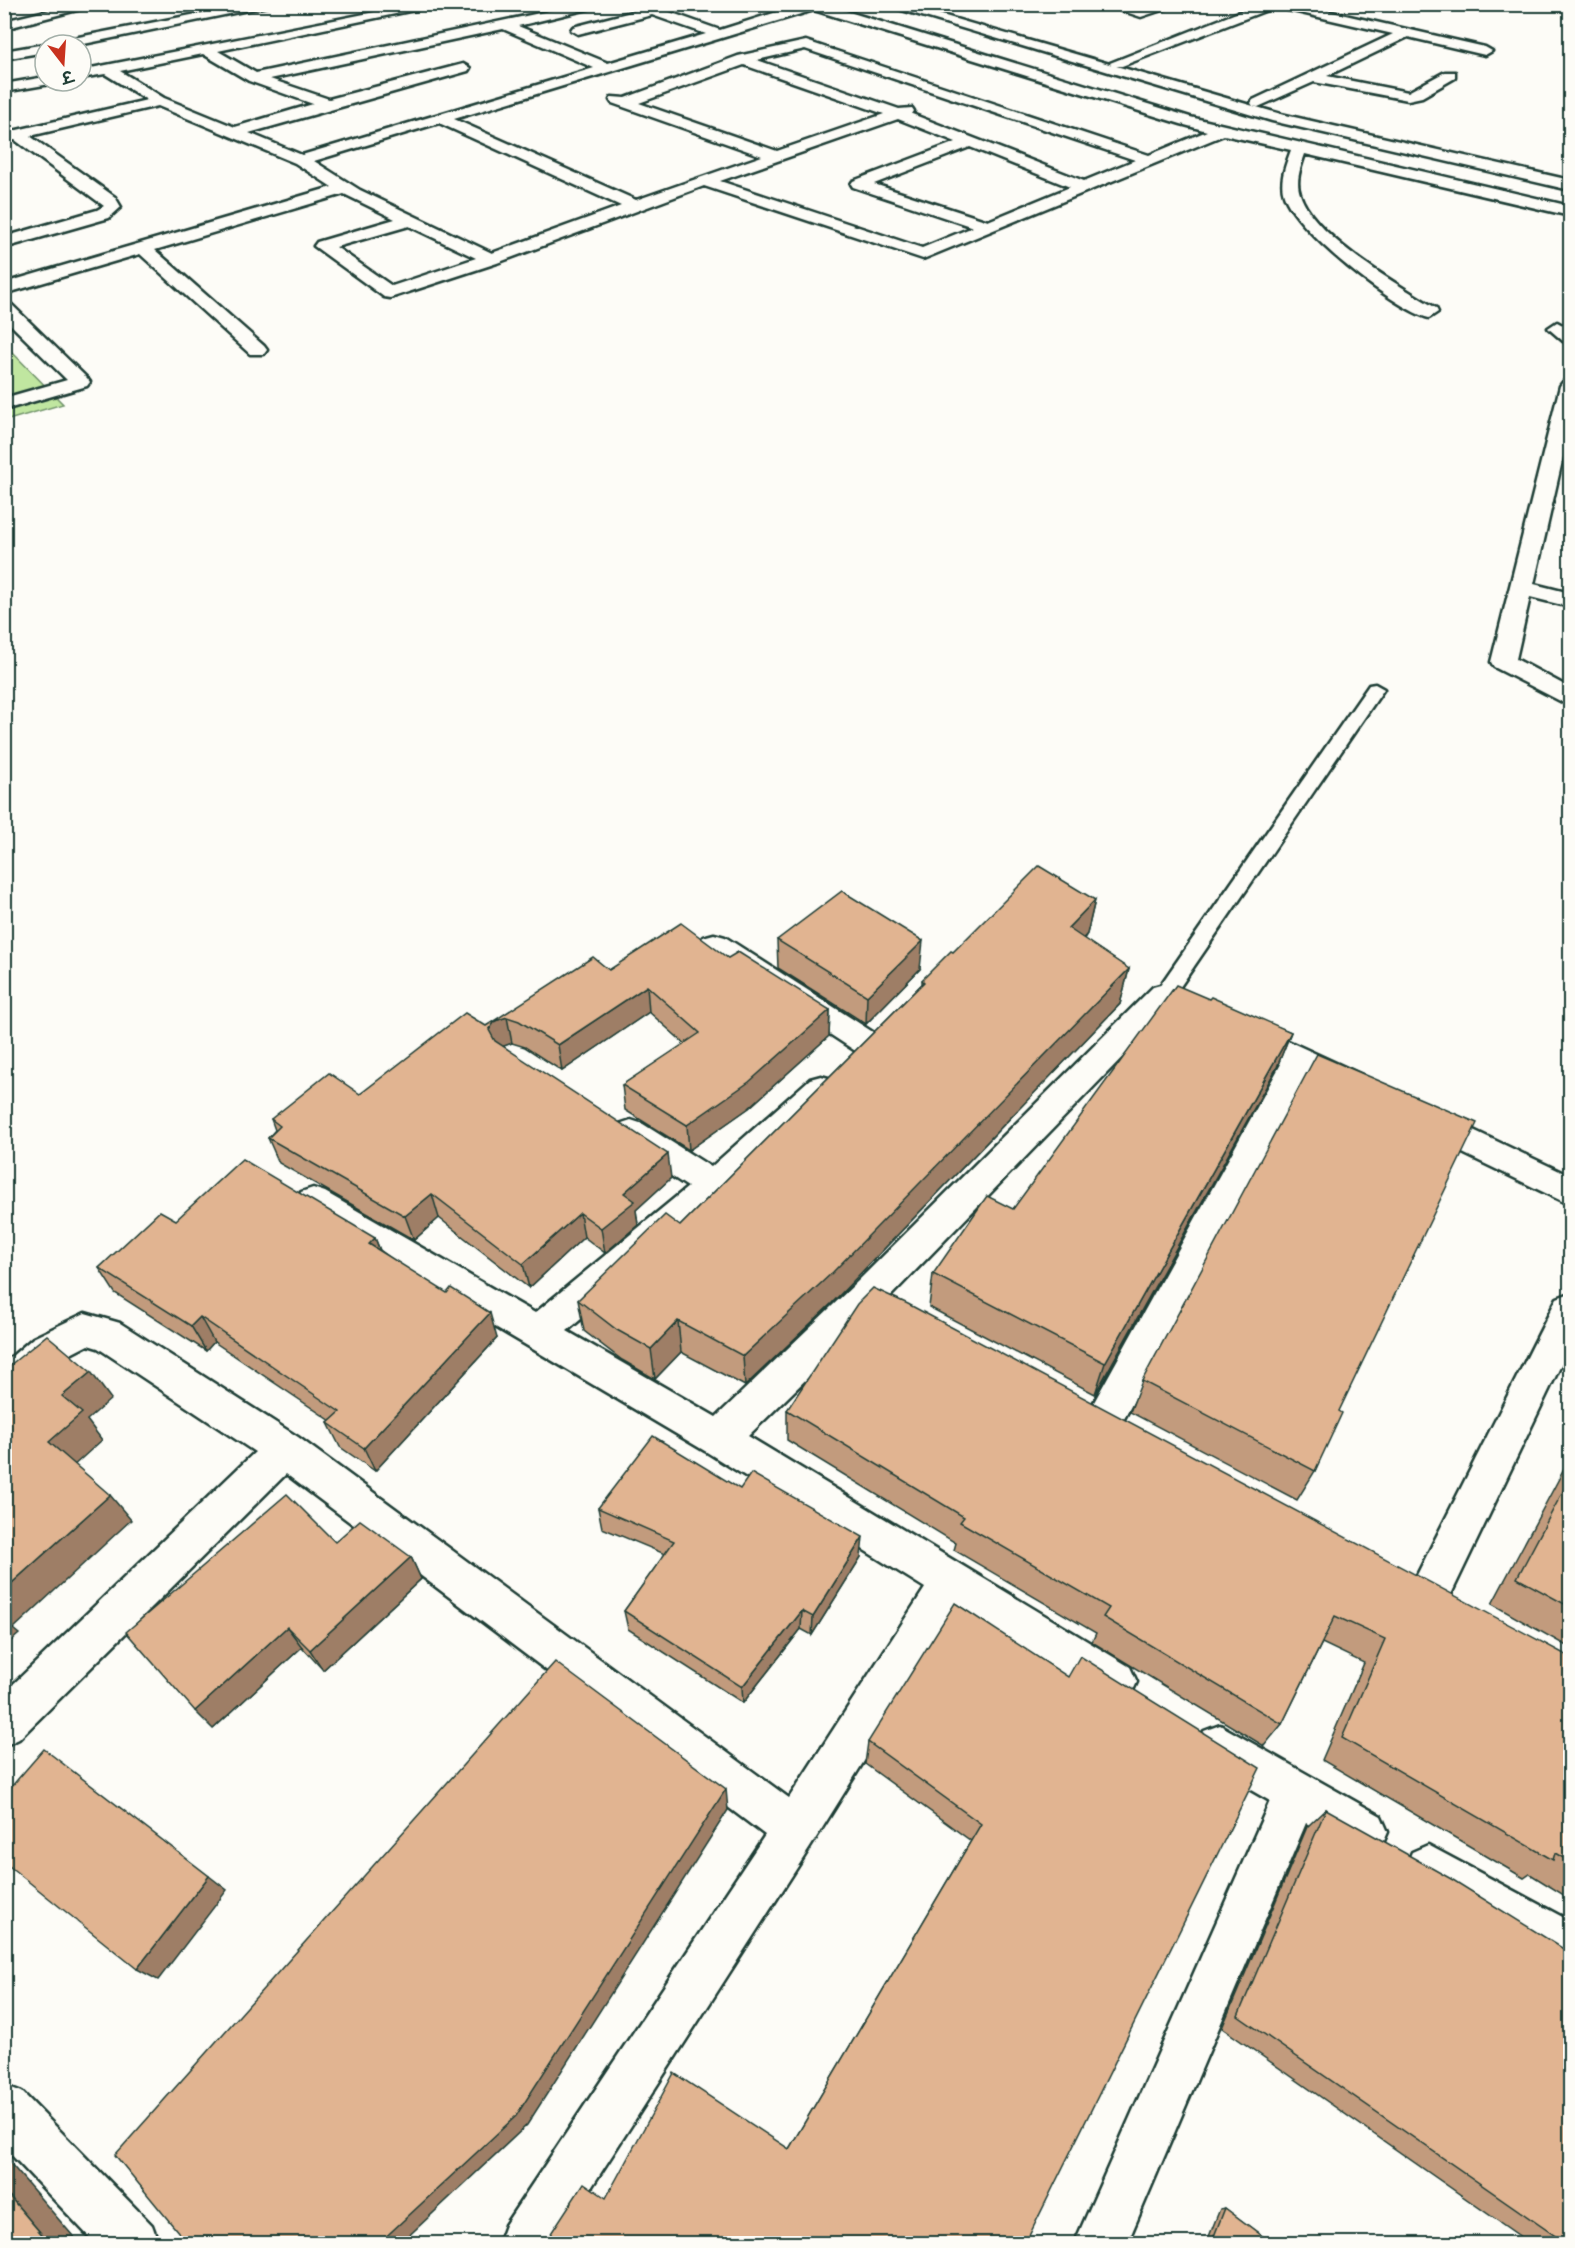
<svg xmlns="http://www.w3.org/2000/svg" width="1575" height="2248" font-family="'Patrick Hand','Playpen Sans Deva',sans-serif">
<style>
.green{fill:#c0e6a0;stroke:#70926a;stroke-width:1.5}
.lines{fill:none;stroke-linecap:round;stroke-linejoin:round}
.lane-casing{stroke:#1f3d34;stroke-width:5}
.street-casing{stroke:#1f3d34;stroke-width:5}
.secondary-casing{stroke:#1f3d34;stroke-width:5}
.lane{fill:#fdfcf7;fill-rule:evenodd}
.street{fill:#fdfcf7;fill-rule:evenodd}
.secondary{fill:#fdfcf7;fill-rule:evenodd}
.wall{fill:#c29b7d;stroke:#1f3d34;stroke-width:1.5}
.shaded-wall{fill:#9e7e66;stroke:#1f3d34;stroke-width:1.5}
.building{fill:#e1b491;stroke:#1f3d34;stroke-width:1.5}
</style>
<rect width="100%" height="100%" fill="#fdfcf7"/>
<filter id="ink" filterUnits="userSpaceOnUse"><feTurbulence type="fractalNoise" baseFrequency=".0167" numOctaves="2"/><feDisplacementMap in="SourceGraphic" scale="12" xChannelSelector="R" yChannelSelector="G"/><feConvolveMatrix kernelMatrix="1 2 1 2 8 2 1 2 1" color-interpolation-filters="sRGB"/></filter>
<g filter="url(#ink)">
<polygon class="green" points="5,345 63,404 5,421"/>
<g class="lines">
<g class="lane-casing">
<polygon id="lane" points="1375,684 1384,689 1171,1000 1164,1003 1157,1000 1154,995 1157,990 1369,685"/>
</g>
<g class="street-casing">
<g id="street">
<polygon points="75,4 100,4 4,29 4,21"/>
<polygon points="248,4 277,4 79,45 51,45 58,41"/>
<path d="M415,4h28l-225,47 38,22 326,-69h27l-91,22 90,37 98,-29 -54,-19 -74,19 -7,-4 2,-3 66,-17 -12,-6h20l73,26 82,-26h21l367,113 380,89v10l-265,-62c-4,12 -10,27 -5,40 13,42 98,91 136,114l2,4 -9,6c-35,-9 -134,-88 -145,-123 -5,-14 2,-31 7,-45l-67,-15 -301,124 -219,-73 -207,77 -107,35 -6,-1 -70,-51 3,-4 78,-23 -51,-25 -189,56 109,96 3,4 -3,4h-14l-110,-100 -136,40v-11l328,-96 -37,-24 -137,-57 -128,30 85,61 6,10 -12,11 -105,30v-11l93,-27 7,-4 -89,-66 -11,2v-9l143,-33 -42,-26 -24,4v-8zM814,10l367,114 26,7 -58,24 -343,-114 -68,15 -113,42 -13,-1 -2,3 2,3 150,53 -126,44 -182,-81zM503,29l91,39 -292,87 -53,-22 219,-62 2,-3 -7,-4 -134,35 -59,-20zM805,49l330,111 -51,21 -172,-67 2,-3 -2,-3 -13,1 -142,-49zM203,54l46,27 64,23 -78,23 -71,-29 -44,-27zM744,65l140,49 -107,37 -138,-48zM898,119l58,23 -103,39 -2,3 2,3 120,40 -51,21 -202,-67zM439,123l182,83 -129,47 -132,-63 -46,-29zM970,147l100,40 -82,34 -114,-37zM409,226l67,32 -84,28 -56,-39z"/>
<polygon points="1102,4 1124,4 1141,9 1158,4 1180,4 1141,17"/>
<polygon points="1259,4 1297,4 1485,47 1492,51 1485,55 1408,37 1327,76 1408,92 1445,72 1455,72 1455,78 1422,97 1408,100 1314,82 1258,107 1253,106 1251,103 1253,100 1393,34 1275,7 1122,66 1112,66 1110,63"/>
<polygon points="45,44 49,45 45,45 45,52 4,59 4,51"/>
<polygon points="45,77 45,81 52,81 50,84 4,92 4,84"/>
<polygon points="4,302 10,303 87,378 90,382 87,386 4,410 4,398 67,380 4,318"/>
<polygon points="1557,322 1570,329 1570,343 1563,341 1548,328"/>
<polygon points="1570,380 1570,426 1534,584 1570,593 1570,607 1530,597 1516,659 1570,688 1570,706 1494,667 1491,662 1560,386 1563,382"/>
<polygon points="714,934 725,937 879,1036 884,1044 879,1052 868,1056 857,1052 703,951 699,944 703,937"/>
<polygon points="1164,984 1362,1075 1367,1084 1362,1093 1351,1096 1306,1077 1116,1434 1102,1439 1088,1434 1083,1422 1281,1064 1168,1010 881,1306 748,1436 1130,1667 1137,1682 1130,1697 1115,1704 1100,1697 959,1609 811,1846 555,2244 498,2244 505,2225 765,1835 286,1474 19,1739 4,1746 4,1693 255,1452 98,1348 88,1345 59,1360 17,1399 4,1404 4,1363 33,1338 85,1313 120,1323 298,1437 789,1798 925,1588 705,1451 301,1212 296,1202 301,1192 313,1188 325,1192 535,1313 688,1187 619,1142 614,1133 619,1124 631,1120 643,1124 711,1167 810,1079 821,1076 832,1079 837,1088 832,1097 725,1196 567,1331 716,1417 855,1284 1153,987"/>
<polygon points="1427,1108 1570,1176 1570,1205 1415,1130 1411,1121 1415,1112"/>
<polygon points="1570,1293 1570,1346 1445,1607 1430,1613 1415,1607 1409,1593 1415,1579 1557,1298"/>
<polygon points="1220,1725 1381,1816 1388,1832 1381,1848 1365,1855 1306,1823 1127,2244 1074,2244 1270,1801 1204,1763 1198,1747 1204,1731"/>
<polygon points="1428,1845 1570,1921 1570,1971 1553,1964 1412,1884 1405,1868 1412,1852"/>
<polygon points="4,2085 22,2092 152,2225 159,2244 96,2244 4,2147"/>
</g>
</g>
<g class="secondary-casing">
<polygon id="secondary" points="882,4 904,4 1281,114 1570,180 1570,190 1272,121"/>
</g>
<use href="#lane" class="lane"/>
<use href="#street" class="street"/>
<use href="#secondary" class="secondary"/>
</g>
<g class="wall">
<polygon points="1095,900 1087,934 1084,939 1129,969 1120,1004 832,1303 745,1386 681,1352 655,1379 622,1360 584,1331 578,1300 680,1226 922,984 922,980 953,952"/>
<polygon points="777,940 920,969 866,1024 778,968"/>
<polygon points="728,958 830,1010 829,1036 749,1108 689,1150 625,1110 622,1085 685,1044 649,1012 562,1071 525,1047 512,1043 503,1046 671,1178 636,1210 638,1225 605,1253 584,1237 529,1288 439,1218 414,1240 279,1163 268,1138 275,1130 271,1119 360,1094 486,1026 609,970"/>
<polygon points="1209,999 1291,1032 1277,1067 1095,1394 929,1307 933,1274 1013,1209"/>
<polygon points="176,1220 375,1238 380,1250 497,1338 375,1471 340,1447 328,1423 331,1421 214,1342 206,1351 115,1293 99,1268"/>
<polygon points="1142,1381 1339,1411 1315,1471 1297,1500 1130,1412"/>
<polygon points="787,1410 1570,1657 1570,1899 1530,1874 1524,1878 1322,1760 1364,1663 1322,1643 1282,1724 1264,1746 1092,1642 1096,1633 954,1550 956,1543 787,1440"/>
<polygon points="1570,1458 1570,1648 1492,1604"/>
<polygon points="740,1489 861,1557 812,1635 801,1629 743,1703 628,1629 624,1611 665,1554 602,1528 598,1508"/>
<polygon points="335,1542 411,1557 421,1579 323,1670 302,1647 213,1729"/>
<polygon points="1068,1677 1025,2244 606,2198 789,2149 971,1841 865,1764 868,1742"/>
<polygon points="1326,1809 1570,2244 1531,2244 1222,2028 1307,1827"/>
<polygon points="1225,2208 1273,2244 1206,2244 1220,2209"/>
</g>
<g class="shaded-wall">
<polygon points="1095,900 1087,934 1061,963 1068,928"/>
<polygon points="923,941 920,969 866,1024 867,996"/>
<polygon points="1129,969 1120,1004 832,1303 745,1386 743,1356"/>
<polygon points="647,986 649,1012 562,1071 558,1045"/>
<polygon points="830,1010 829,1036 749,1108 689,1150 687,1125"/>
<polygon points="507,1017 512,1043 501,1047 495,1056 489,1030 495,1021"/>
<polygon points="1291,1032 1277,1067 1095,1394 1105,1363"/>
<polygon points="668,1154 671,1178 636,1210 638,1225 605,1253 601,1228 624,1193"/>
<polygon points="432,1194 439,1218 414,1240 405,1216"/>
<polygon points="580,1213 584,1237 529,1288 523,1264"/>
<polygon points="375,1238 385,1264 369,1244"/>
<polygon points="4,1300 10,1312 4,1315"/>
<polygon points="490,1313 497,1338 375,1471 364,1448"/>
<polygon points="200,1317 214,1342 206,1351 191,1326"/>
<polygon points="678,1321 681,1352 655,1379 651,1349"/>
<polygon points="91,1372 111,1399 87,1420 102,1440 71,1468 49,1442 62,1396"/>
<polygon points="110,1495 131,1520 13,1629 19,1634 4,1647 4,1590"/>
<polygon points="863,1537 861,1557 812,1635 813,1617"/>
<polygon points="411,1557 421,1579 323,1670 310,1650"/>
<polygon points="802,1611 801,1629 743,1703 742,1687"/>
<polygon points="287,1627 302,1647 213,1729 195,1711"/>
<polygon points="726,1789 728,1810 527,2125 400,2244 378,2244"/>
<polygon points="209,1876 227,1890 158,1980 137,1969"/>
<polygon points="4,2156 79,2243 86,2244 50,2244 4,2190"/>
</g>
<g class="building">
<polygon points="1039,866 1095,900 1068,928 1129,969 833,1272 743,1356 678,1321 651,1349 617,1330 578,1300 665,1215 680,1226 924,982 922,980 951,951 953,952"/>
<polygon points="842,891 923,941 867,996 777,940"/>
<polygon points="681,923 728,958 738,952 830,1010 749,1082 687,1125 622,1085 700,1033 647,986 558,1045 519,1021 507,1017 495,1021 489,1030 495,1041 668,1154 624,1193 635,1201 601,1228 580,1213 523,1264 432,1194 405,1216 268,1138 280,1126 271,1119 329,1073 360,1094 465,1013 486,1026 593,957 609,970"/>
<polygon points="1176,985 1209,999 1211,997 1291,1032 1105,1363 933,1274 987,1196 1013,1209"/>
<polygon points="1317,1054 1477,1123 1339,1411 1342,1413 1315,1471 1142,1381"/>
<polygon points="242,1159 375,1238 369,1244 447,1293 451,1288 490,1313 364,1448 328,1423 340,1412 200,1317 191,1326 99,1268 160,1211 176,1220"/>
<polygon points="873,1288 908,1304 1570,1657 1570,1862 1555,1853 1553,1860 1342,1738 1385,1639 1335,1616 1282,1724 1103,1617 1109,1608 960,1522 964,1517 787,1410 857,1304"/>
<polygon points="47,1335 91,1372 62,1396 82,1413 49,1442 110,1495 4,1590 4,1370"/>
<polygon points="653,1436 740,1489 751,1473 863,1537 813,1617 802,1611 742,1687 624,1611 674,1541 598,1508"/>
<polygon points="1570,1478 1570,1607 1517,1578"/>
<polygon points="287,1494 335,1542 360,1520 411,1557 310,1650 287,1627 195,1711 126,1632"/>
<polygon points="955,1603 1068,1677 1080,1656 1260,1768 1025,2244 525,2244 525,2242 546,2241 584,2183 606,2198 674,2073 789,2149 981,1824 868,1742"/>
<polygon points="555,1662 726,1789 516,2116 378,2244 188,2244 115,2155"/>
<polygon points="44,1749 209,1876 137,1969 4,1862 4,1795"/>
<polygon points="1326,1809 1453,1880 1570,1953 1570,2244 1567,2244 1238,2016"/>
<polygon points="4,2190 50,2244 4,2244"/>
<polygon points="1225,2208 1273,2244 1211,2244"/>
<polygon points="61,2240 66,2242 67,2244 58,2244"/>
</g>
</g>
<rect width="1575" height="2248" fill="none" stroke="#fdfcf7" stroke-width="24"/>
<rect x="12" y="12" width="1551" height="2224" fill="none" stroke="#1f3d34" stroke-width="2" filter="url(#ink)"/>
<g transform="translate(63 63) rotate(163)"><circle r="28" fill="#fdfcf7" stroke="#a4b0a9" stroke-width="1.5"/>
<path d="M0-4.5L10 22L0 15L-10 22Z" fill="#c8321e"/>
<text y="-9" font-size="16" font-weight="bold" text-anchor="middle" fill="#1f3d34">उ</text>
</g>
</svg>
